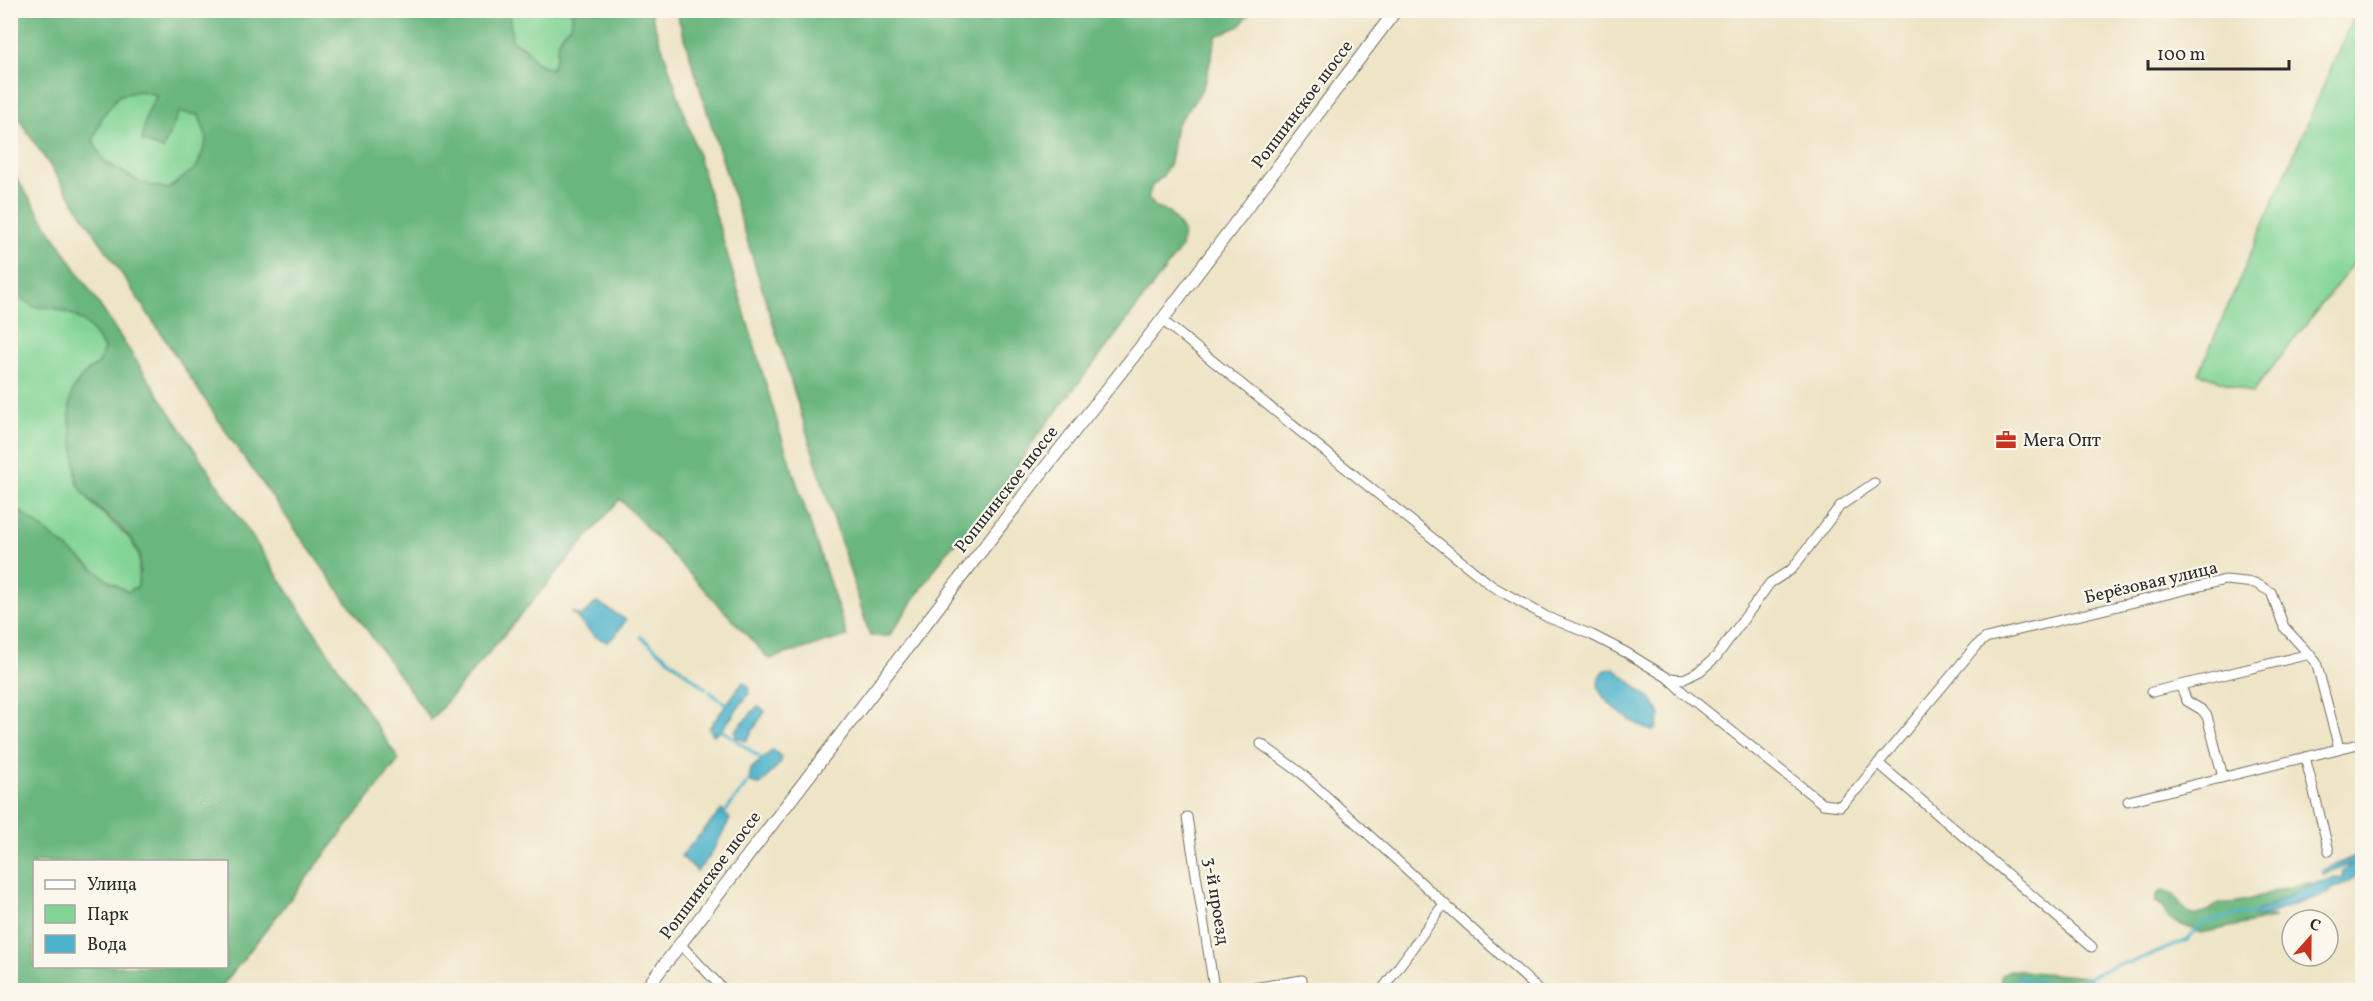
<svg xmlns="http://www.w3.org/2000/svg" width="2373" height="1001" font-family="Vollkorn,serif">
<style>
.green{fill:#82d495;stroke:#568060;stroke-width:1.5}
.forest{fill:#69b67e;stroke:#4a7054;stroke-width:1.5;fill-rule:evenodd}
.water{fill:#4db3cc;stroke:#3c6f7c;stroke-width:1.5}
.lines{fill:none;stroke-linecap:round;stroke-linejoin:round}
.stream{stroke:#4db3cc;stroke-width:3}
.minor-casing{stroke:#6f6c61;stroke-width:11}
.major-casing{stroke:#6f6c61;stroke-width:14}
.minor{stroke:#fff;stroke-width:9}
.major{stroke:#fff;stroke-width:12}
.labels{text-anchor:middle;stroke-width:4.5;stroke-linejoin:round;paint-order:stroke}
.street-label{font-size:18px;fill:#2b2b2b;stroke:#fbf7ec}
.poi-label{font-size:18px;fill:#2b2b2b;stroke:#fbf7ec;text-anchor:start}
</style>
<rect width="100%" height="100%" fill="#fbf7ec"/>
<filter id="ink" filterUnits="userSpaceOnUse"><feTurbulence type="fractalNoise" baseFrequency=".0167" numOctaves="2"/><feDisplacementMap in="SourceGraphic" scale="12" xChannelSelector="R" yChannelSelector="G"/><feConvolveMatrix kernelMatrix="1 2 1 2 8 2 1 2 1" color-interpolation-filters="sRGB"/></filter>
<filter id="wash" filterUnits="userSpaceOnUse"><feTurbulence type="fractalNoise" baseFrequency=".008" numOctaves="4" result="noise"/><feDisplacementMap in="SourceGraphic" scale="24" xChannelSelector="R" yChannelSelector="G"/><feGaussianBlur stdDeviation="1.35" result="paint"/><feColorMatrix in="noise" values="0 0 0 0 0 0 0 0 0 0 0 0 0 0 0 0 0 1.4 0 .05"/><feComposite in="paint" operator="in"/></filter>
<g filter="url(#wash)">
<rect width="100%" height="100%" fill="#eee4c6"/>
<g class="green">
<path d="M509,11h63c1,21 -7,15 -13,30 -4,11 0,17 -8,29l-16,-8 -10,-14 -13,-7z"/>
<polygon points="2356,11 2362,11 2362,253 2252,393 2199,373"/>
<polygon points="139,91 157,95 146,117 163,149 179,112 199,115 208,140 197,167 168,189 141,183 103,161 93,140 102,117 118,96"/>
<polygon points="15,295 34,306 54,308 73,315 90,326 104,348 99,364 88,370 76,459 77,482 92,504 129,538 139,555 138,586 128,592 109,581 11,504 10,296"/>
</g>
<g class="forest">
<path d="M10,11h499l3,30 13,7 10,14 16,7c8,-11 4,-17 8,-28 6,-15 14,-9 13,-30h78l47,141 83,280 67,204 -78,23 -149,-160 -189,221 -198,-278 -222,-335zM139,91l18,4 -11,22 -4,24 21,8 16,-37 20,3 8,24 -10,28 -29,22 -27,-6 -37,-22 -11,-20 9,-24 16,-21z"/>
<polygon points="676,11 1251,11 1240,26 1216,36 1206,80 1198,96 1176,125 1170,163 1162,177 1152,186 1148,197 1156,208 1169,212 1183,231 1181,248 1106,348 1037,436 991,506 948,550 889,636 870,636"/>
<path d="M10,169l389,591 -180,230h-208v-486l98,77 19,11 10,-6c1,-10 4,-23 1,-33 -12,-29 -46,-41 -61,-69 -3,-7 -2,-19 -3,-27 -5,-39 -17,-71 24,-93l5,-16c-13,-21 -24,-34 -50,-40 -6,-1 -12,0 -18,-1 -9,-3 -16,-12 -25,-11zM34,862h192v104h-192z"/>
<path d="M2307,883l7,1 -31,17 -28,11 2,6 11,-3 6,3 -73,15 -26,-11 -9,-7 -3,-9 -7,-4v-6l5,-5 11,2c18,21 18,33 46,10 31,2 59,-16 89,-20z"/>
<polygon points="2010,970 2087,977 2095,984 2089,990 1982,990 1984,988 1997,988 2001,982 2001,975"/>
</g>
<g class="water">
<polygon points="597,602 626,620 614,637 607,642 594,636 571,612 582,616"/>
<path d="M1614,668l40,34 6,13 -4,14 -4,2c-15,-5 -47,-26 -53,-42 -2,-5 0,-10 1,-14l6,-5z"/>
<polygon points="743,682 748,686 749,693 722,730 713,735 709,728"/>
<polygon points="758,706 765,711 746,741 736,737 735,731"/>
<polygon points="773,750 781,756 781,762 760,785 749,781 751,769"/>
<polygon points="722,810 730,819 710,856 697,871 681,856"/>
<path d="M2362,853v4l-9,8 5,1 2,5c-9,14 -24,12 -32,22l-71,25 -4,-4 61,-30 22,-6 5,1 2,-3 -1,-4 7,-6v-2l-26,11 -1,-4z"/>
</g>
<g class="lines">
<g class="stream">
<polyline points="641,637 706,689"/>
<polyline points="710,692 726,704"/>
<polyline points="722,730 762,759"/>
<polyline points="725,812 749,781"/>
<polyline points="2005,990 2019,977 2054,984 2073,985 2115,965 2135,961 2188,940 2201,924 2235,915 2255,913"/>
</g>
</g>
</g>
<g filter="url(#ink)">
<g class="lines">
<g class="minor-casing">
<g id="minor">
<polyline points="1162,320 1492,586 1547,617 1592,635 1627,653 1668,678 1684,693 1823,804 1840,806 1857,789 1976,646 1986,638 2225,580 2255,583 2271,592 2284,627 2316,662 2339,748"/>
<polyline points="1668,678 1684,679 1700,671 1716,657 1770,583 1792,569 1840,506 1874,483"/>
<polyline points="2180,685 2187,701 2202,710 2207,716 2223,777"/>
<polyline points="2152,692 2310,654"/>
<polyline points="1261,744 1301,773 1539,990"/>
<polyline points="2305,757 2329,851"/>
<polyline points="1878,763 2092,947"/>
<polyline points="2128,801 2362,743"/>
<polyline points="1187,817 1213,982 1211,990"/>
<polyline points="680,944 724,990"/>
<polyline points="1241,990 1302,980"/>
<polyline points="1382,990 1441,908 1446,906"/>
</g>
</g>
<g class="major-casing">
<polyline id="major" points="645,990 1034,482 1162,320 1396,10"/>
</g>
<use href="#minor" class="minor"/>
<use href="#major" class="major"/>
</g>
</g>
<defs>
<g id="office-bare" transform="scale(1.62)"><path d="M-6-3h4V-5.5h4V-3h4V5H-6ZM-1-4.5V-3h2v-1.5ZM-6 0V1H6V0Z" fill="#c8321e" stroke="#fbf7ec" stroke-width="2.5" paint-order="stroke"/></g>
</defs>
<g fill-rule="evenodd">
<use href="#office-bare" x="2006" y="440"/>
</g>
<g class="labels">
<g class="street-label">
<text transform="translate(1302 104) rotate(-53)" y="6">Ропшинское шоссе</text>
<text transform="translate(1006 489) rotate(-52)" y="6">Ропшинское шоссе</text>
<text transform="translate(2151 582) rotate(-13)" y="6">Берёзовая улица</text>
<text transform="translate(710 875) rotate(-53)" y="6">Ропшинское шоссе</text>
<text transform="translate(1217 901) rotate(81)" y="6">3-й проезд</text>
</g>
<g class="poi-label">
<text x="2023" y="446">Мега Опт</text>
</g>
</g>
<rect width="2373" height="1001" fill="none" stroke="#fbf7ec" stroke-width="36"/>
<rect x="33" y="860" width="195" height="108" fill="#fbf7ec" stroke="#a8a59f" stroke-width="1.5"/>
<rect x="45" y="880" width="30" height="9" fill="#ffffff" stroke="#a8a59f" stroke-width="1.5"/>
<text x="87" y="890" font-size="18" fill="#2b2b2b">Улица</text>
<rect x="45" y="905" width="30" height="18" fill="#82d495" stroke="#a8a59f" stroke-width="1.5"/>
<text x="87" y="920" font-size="18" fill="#2b2b2b">Парк</text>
<rect x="45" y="935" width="30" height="18" fill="#4db3cc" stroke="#a8a59f" stroke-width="1.5"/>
<text x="87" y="950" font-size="18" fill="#2b2b2b">Вода</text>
<g transform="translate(2310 938) rotate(21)"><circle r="28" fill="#fbf7ec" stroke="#a8a59f" stroke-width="1.5"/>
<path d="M0-4.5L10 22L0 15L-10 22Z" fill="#c8321e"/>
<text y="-9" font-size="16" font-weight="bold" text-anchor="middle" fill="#2b2b2b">С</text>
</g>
<path d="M2148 60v9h141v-9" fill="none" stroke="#2b2b2b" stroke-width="3"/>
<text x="2157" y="60" font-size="18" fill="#2b2b2b" stroke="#fbf7ec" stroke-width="4.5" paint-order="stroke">100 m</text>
</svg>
